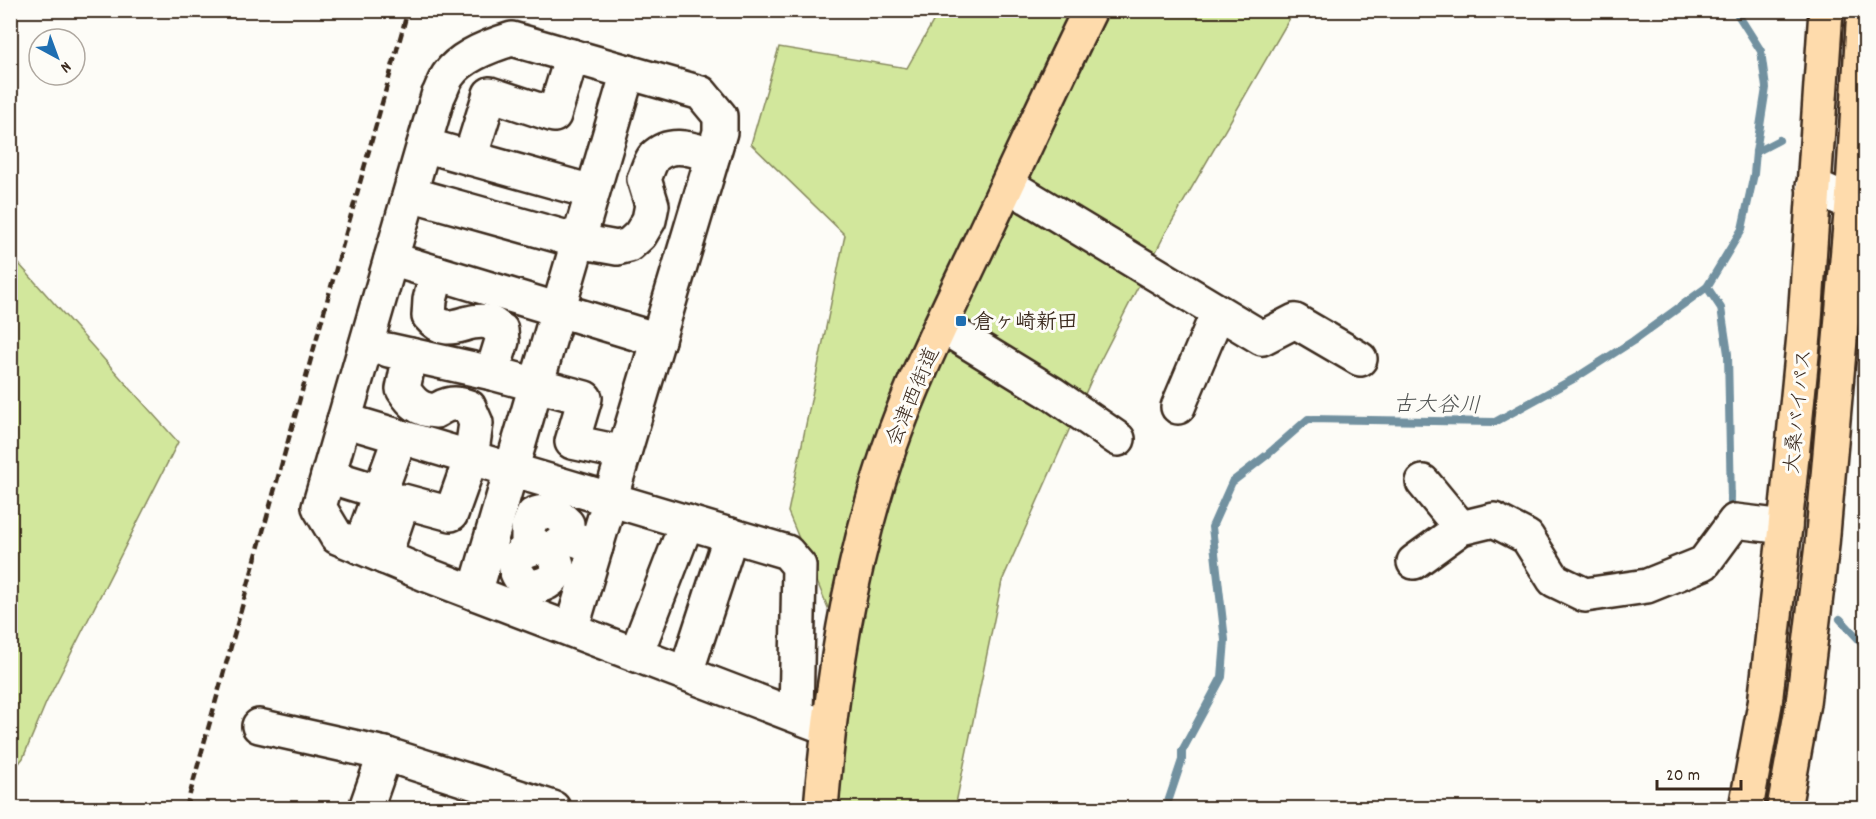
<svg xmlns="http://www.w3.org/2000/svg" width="1876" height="819" font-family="Dekko,'Klee One',sans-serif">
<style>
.green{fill:#d2e79c;stroke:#86885d;stroke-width:1.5}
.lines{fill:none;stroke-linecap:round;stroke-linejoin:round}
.stream{stroke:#7291a0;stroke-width:8}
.minor-casing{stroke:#3b2a1e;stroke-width:38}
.highway-casing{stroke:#3b2a1e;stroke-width:38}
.minor{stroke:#fdfcf7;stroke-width:33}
.highway{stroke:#fedbac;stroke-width:33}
.rail{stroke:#3b2a1e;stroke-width:4.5;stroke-dasharray:9 4.5;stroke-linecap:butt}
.poi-dot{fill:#1f6fb2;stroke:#fdfcf7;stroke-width:2}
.labels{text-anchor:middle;stroke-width:6;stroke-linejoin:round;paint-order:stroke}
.poi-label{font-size:21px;font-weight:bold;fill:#3b2a1e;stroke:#fdfcf7;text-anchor:start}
.street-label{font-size:21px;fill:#3b2a1e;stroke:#fdfcf7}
.water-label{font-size:22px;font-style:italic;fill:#525554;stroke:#fdfcf7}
</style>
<rect width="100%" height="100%" fill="#fdfcf7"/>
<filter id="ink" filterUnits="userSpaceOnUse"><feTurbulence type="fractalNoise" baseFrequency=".0167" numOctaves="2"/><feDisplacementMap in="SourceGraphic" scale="12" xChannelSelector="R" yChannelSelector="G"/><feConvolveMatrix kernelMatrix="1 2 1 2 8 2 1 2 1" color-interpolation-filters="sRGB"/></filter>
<g filter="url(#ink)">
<g class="green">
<polygon points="939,11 1294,11 1166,232 1097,367 1002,581 955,808 821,808 841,639 788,512 845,235 751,144 779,47 907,68"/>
<polygon points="11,255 178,442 46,703 23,758 11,773"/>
</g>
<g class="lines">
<g class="stream">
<polyline points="1756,152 1779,140"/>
<polyline points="1707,287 1721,308 1728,354 1731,503"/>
<polyline points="1840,619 1866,647"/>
<polyline points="1166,808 1182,760 1182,751 1222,677 1225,640 1212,527 1232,482 1267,455 1308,419 1495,422 1577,377 1633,341 1707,287 1742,229 1754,174 1756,152 1766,88 1761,51 1735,10"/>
</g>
<g class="minor-casing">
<g id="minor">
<polyline points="424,145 592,192"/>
<polyline points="470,158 490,94 554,115 572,56"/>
<polyline points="1008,185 1262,338 1295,321 1360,359"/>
<polyline points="1813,186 1866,210"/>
<path d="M410,194l168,47 39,7 12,-3 11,-10 9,-15 3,-15 -8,-26c3,-6 5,-16 10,-22 17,-17 40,-7 59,-2"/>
<polyline points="391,259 658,340"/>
<path d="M437,273l-7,27 -1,16c20,24 35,1 59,6 4,1 9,6 13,8l1,11 -10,32"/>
<polyline points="942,326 1053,394 1118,439"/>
<polyline points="388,350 492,373 585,398 572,442 624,453"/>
<polyline points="1178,407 1218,312"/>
<polyline points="344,420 787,552 799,566 796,715"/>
<polyline points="328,476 380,492"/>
<polyline points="1423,482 1461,528"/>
<path d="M567,536c-13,16 -23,17 -39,3v-11l5,-13c15,-6 23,-3 34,9v12l29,11"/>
<polyline points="360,547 400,437"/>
<path d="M538,547c-26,5 -29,21 -11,39 25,3 41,-18 21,-37"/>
<path d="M384,557l19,-56 48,13 20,-56 5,-35 -7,-16c-14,-5 -22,-4 -33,4 -17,-1 -24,-8 -33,-22l7,-34"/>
<polyline points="1414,562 1461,528 1494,520 1527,537 1554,580 1585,595 1647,586 1704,563 1735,521 1785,527"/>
<polyline points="475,593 628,72"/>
<path d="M571,630l149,-498v-16l-19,-23 -189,-54c-20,6 -50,17 -63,35 -5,6 -7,15 -11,22l-119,411 18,30 88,37 403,154"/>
<polyline points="636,654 687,522"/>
<polyline points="686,673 731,535"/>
<polyline points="259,726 385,754 553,808"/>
<polyline points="366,808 385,754"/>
</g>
</g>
<g class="highway-casing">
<g id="highway">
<path d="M821,808c10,-120 28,-241 67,-356 25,-73 62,-146 95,-216 36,-75 70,-151 107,-226"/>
<polyline points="1746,808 1765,704 1785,527 1804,335 1826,10"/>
<polyline points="1784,808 1803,703 1822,545 1852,203 1864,10"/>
</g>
</g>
<use href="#minor" class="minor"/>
<use href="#highway" class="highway"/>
<polyline class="rail" points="186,808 408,10"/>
</g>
</g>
<rect class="poi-dot" x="955" y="315" width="12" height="12" rx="3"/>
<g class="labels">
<g class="poi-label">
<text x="973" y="328">倉ヶ崎新田</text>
</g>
<g class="street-label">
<text transform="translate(912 396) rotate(-67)" y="7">会津西街道</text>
<text transform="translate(1797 411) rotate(-84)" y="7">大桑バイパス</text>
</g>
<g class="water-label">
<text transform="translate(1437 403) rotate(1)" y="8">古大谷川</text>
</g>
</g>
<rect width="1876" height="819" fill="none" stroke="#fdfcf7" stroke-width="36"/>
<rect x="18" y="18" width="1840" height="783" fill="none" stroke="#3b2a1e" stroke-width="2" filter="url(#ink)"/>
<g transform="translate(57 57) rotate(139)"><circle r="28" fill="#fdfcf7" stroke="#afa8a0" stroke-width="1.5"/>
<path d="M0-4.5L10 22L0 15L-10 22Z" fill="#1f6fb2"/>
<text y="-9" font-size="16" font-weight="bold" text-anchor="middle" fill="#3b2a1e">N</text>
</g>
<path d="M1657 780v9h84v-9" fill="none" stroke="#3b2a1e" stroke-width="3"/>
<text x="1666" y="780" font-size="18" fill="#3b2a1e" stroke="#fdfcf7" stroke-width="4.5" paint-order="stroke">20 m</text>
</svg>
